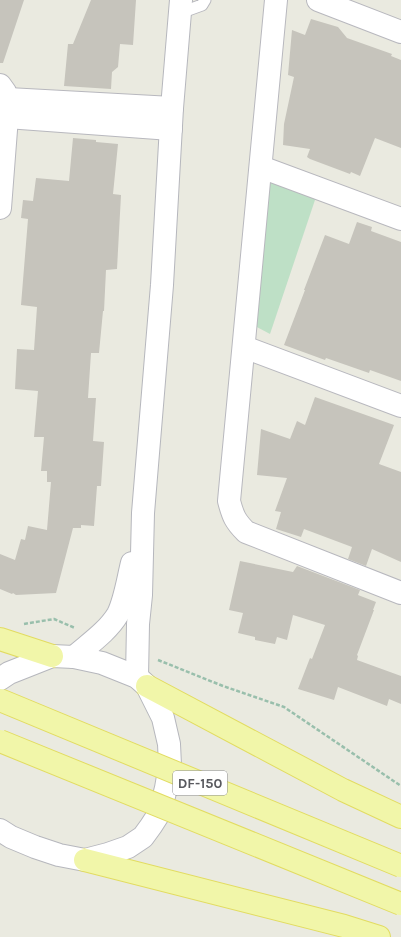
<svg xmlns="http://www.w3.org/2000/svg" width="401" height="937" font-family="Karla,sans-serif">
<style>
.green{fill:#bee0c6}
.building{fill:#c6c4bc}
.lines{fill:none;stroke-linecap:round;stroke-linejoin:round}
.lane-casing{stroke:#b8b8be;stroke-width:13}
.street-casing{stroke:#b8b8be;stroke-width:24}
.secondary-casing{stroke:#b6b7bd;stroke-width:24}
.primary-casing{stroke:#e2dc61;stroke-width:24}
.path{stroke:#99bfac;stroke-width:2.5;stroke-dasharray:4 2;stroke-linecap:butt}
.lane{stroke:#fff;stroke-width:11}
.street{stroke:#fff;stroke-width:22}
.secondary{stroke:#fff;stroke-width:22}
.primary{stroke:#f1f6a9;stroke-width:22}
.primary-bridge-casing{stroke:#e2dc61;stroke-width:24;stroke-linecap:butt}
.primary-bridge{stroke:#f1f6a9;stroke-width:22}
.labels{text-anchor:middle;stroke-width:3;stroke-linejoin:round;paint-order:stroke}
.shield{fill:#fff;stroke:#8b8c8f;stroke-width:1}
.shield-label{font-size:14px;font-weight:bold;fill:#595a5f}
</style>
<rect width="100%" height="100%" fill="#eaeae0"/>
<polygon class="green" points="270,178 317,194 270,334 253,325"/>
<g class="building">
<polygon points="0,0 24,0 3,63 0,63"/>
<polygon points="91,0 136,0 133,45 120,44 118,67 112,72 111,89 64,86 68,44 73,44"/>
<polygon points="311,19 338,27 347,38 392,54 391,56 401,60 401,148 375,138 360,176 351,172 350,174 310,159 307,157 310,149 283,145 284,124 294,77 288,75 292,30 305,35"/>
<polygon points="73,138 96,140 96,142 118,144 113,194 121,195 117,269 106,270 104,311 103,311 99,353 91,353 88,398 96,398 93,441 104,442 101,486 97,486 94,526 81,525 81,528 73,528 56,593 16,595 13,593 12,594 0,589 0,554 15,560 21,539 25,540 28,526 47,530 51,482 47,482 47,471 41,471 44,437 34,437 38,391 15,389 17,349 34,350 37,307 21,305 28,219 21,218 23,200 33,201 36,178 69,181"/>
<polygon points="357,222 372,227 371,231 401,242 401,381 370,370 369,373 326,358 325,360 284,345 305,290 304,290 325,235 349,244"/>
<polygon points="315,397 394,425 379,464 401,472 401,562 372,549 366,566 348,559 352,547 304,529 301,537 276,529 281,512 275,511 287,478 257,475 261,429 290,439 297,421 305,425"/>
<polygon points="240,561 293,572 297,566 360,590 358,595 376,602 373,610 374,610 357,655 358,656 357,660 401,676 401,704 389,699 387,706 338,687 334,700 298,689 310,658 312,659 325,625 293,615 287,640 277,637 275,644 255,640 255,637 238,633 243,613 229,610"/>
</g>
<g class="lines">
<g class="lane-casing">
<polyline id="lane" points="180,13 202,5 205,0"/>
</g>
<g class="street-casing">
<g id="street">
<path d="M276,0l-47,501c4,15 6,20 17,31l155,61"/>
<polyline points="318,0 401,32"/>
<polyline points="0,85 5,92 8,99 7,117 0,208"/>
<polyline points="8,99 172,108"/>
<polyline points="7,117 171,129"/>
<polyline points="261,167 401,219"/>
<polyline points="244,347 401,406"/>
</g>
</g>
<g class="secondary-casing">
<g id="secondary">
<path d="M74,657c15,-13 34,-26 44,-43 7,-14 10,-35 14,-51"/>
<polyline points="137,677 138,624 141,595 143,513 162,285 172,108 181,0"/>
<polyline points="0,679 9,673 52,656 74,657 102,663 137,677 147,686 163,718 169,744 170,765 166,788 160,812 151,826 143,837 128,847 108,854 85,860 59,855 35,847 11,837 0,830"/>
</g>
</g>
<g class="primary-casing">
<g id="primary">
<polyline points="0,639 52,656"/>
<polyline points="147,686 343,790 401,817"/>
<polyline points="85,860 344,926 379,937"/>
</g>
</g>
<g class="path">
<polyline points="24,624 54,619 75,628"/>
<polyline points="158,660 223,686 284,707 401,786"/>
</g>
<use href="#lane" class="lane"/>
<use href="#street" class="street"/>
<use href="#secondary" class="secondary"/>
<use href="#primary" class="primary"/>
<g class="primary-bridge-casing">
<g id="primary-bridge">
<polyline points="0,700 401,866"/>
<polyline points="0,741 401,904"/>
</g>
</g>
<use href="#primary-bridge" class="primary-bridge"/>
</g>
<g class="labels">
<rect class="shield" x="173" y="771" width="54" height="24" rx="3"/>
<g class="shield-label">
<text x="200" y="788">DF-150</text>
</g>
</g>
</svg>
